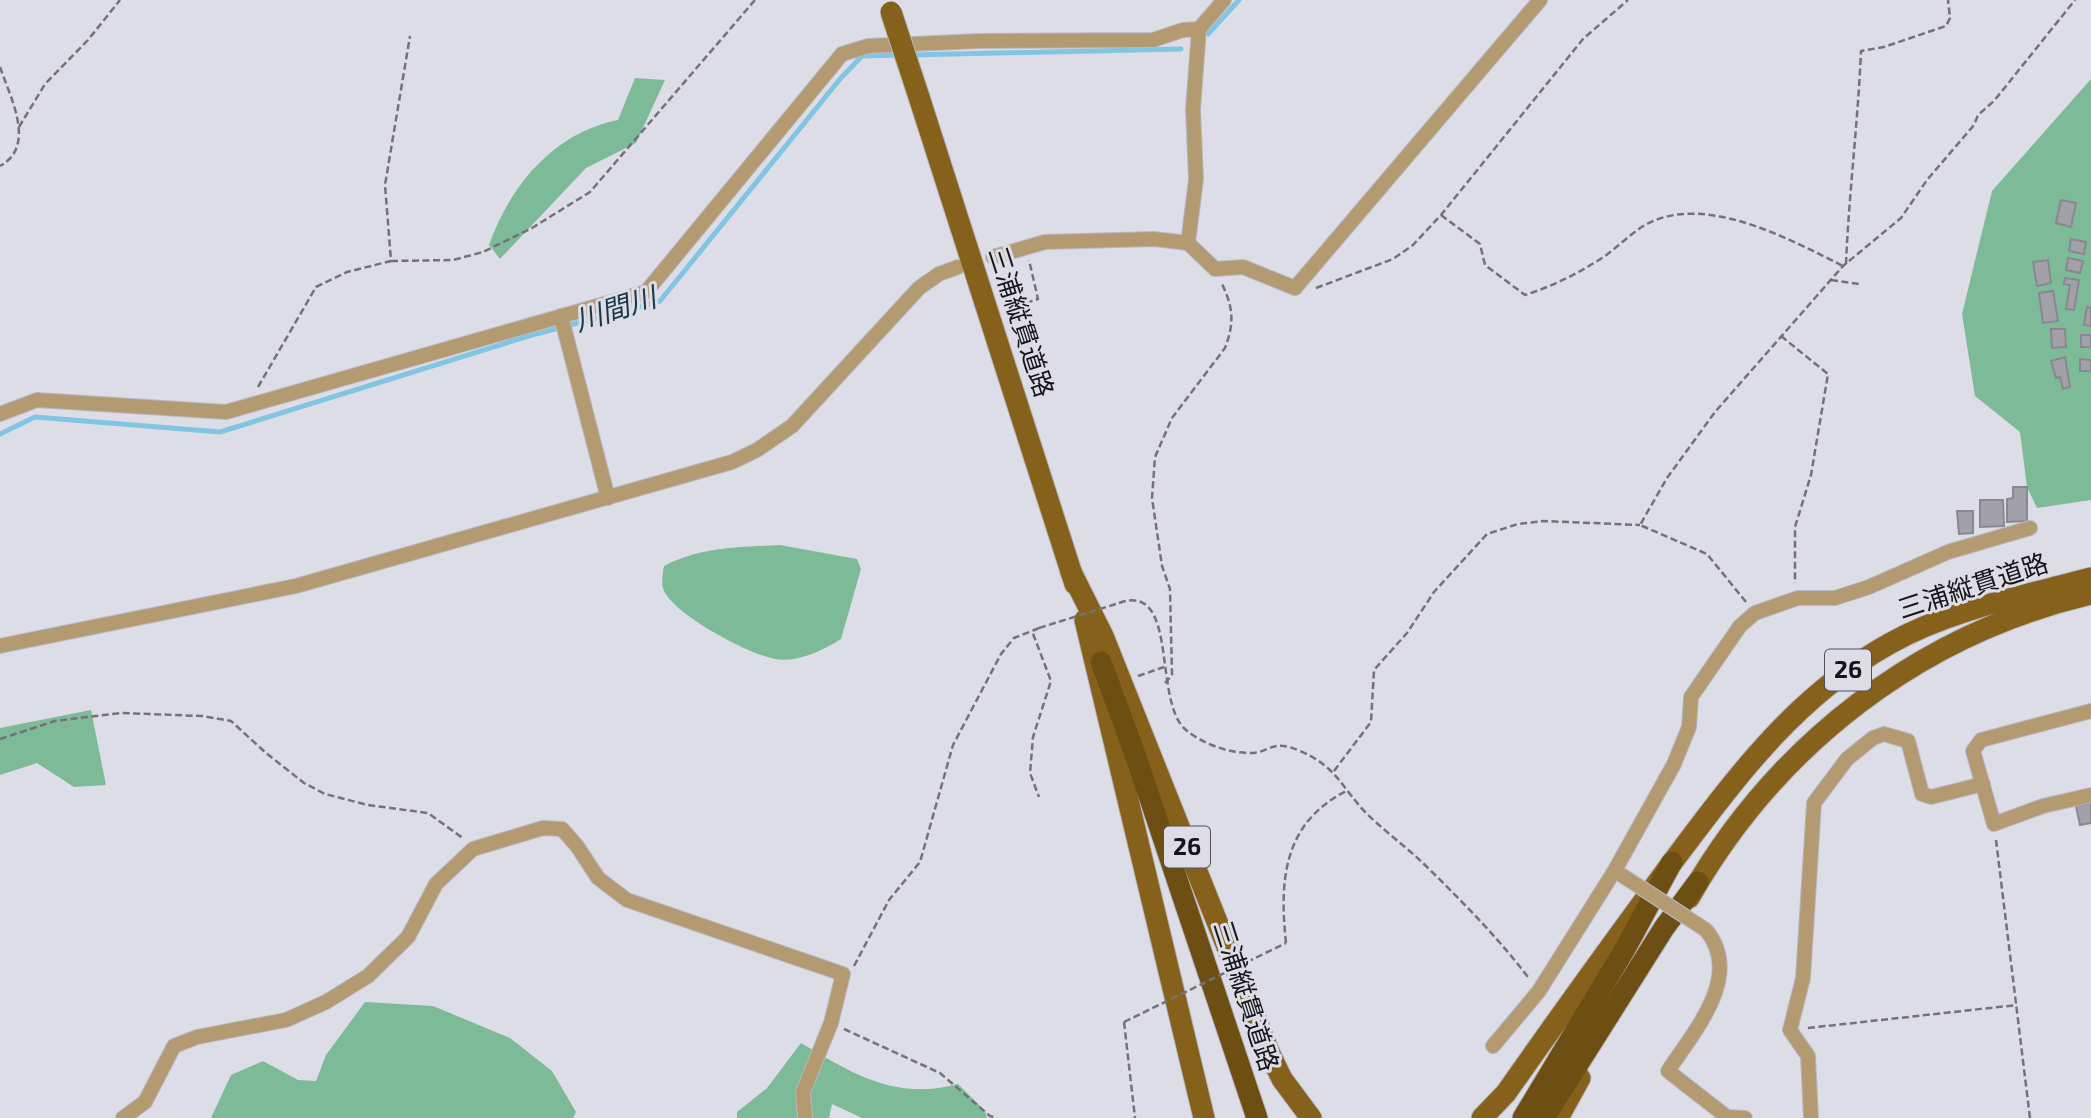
<svg xmlns="http://www.w3.org/2000/svg" width="2091" height="1118" font-family="'Exo 2','Noto Sans JP',sans-serif">
<style>
.forest{fill:#7dba98}
.lines{fill:none;stroke-linecap:round;stroke-linejoin:round}
.stream{stroke:#82c5e3;stroke-width:5}
.building{fill:#a2a0a9;stroke:#898790;stroke-width:2}
.minor-casing{stroke:#b9b9c2;stroke-width:16}
.primary-casing{stroke:#b9b9c2;stroke-width:23}
.motorway-casing{stroke:#b9b9c2;stroke-width:23}
.path{stroke:#727278;stroke-width:2.5;stroke-dasharray:7 3.5;stroke-linecap:butt}
.minor{stroke:#b49a71;stroke-width:14}
.primary{stroke:#86611c;stroke-width:21}
.motorway{stroke:#6e4f13;stroke-width:21}
.minor-bridge-casing{stroke:#b9b9c2;stroke-width:16;stroke-linecap:butt}
.primary-bridge-casing{stroke:#b9b9c2;stroke-width:23;stroke-linecap:butt}
.path-bridge{stroke:#727278;stroke-width:2.5;stroke-dasharray:7 3.5;stroke-linecap:butt}
.minor-bridge{stroke:#b49a71;stroke-width:14}
.primary-bridge{stroke:#86611c;stroke-width:21}
.labels{text-anchor:middle;stroke-width:6;stroke-linejoin:round;paint-order:stroke}
.shield{fill:#dddde7;stroke:#515156;stroke-width:2}
.shield-label{font-size:24px;font-weight:bold;fill:#151518}
.street-label{font-size:26px;fill:#151518;stroke:#dddde7}
.water-label{font-size:28px;font-style:italic;fill:#193846;stroke:#dddde7}
</style>
<rect width="100%" height="100%" fill="#dddde7"/>
<g class="forest">
<path d="M635,78l30,2 -29,63 -50,25 -86,91 -11,-14c21,-59 64,-112 129,-125z"/>
<polygon points="2091,79 2091,500 2037,508 2027,487 2020,432 1975,396 1962,314 1992,191"/>
<path d="M780,545l77,14 4,10 -20,70c-18,11 -43,24 -66,20 -25,-4 -105,-46 -112,-71 -2,-6 0,-16 1,-22 35,-19 77,-19 116,-21z"/>
<polygon points="91,710 106,785 74,787 37,763 0,775 0,728"/>
<polygon points="365,1002 433,1006 510,1038 552,1071 576,1112 573,1118 211,1118 231,1075 263,1061 298,1080 316,1081 326,1055"/>
<path d="M801,1043c52,31 95,58 157,41l27,27 2,7h-125l-30,-14 -3,14h-92v-6l30,-24z"/>
</g>
<g class="lines">
<g class="stream">
<polyline points="1208,34 1239,0"/>
<polyline points="910,55 1181,49"/>
<polyline points="0,434 35,417 220,432 532,335 660,301 840,79 862,56 901,55"/>
</g>
</g>
<g class="building">
<polygon points="2061,200 2076,203 2071,227 2056,223"/>
<polygon points="2071,239 2086,242 2084,254 2069,251"/>
<polygon points="2068,258 2083,261 2080,273 2066,270"/>
<polygon points="2048,260 2051,283 2037,286 2033,262"/>
<polygon points="2065,278 2079,280 2074,310 2066,309 2070,285 2064,284"/>
<polygon points="2053,291 2058,321 2043,323 2039,293"/>
<polygon points="2087,307 2091,308 2091,326 2084,325"/>
<polygon points="2051,329 2065,329 2066,347 2052,348"/>
<rect x="2081" y="335" width="10" height="12"/>
<polygon points="2065,357 2070,387 2063,389 2060,377 2056,378 2051,361"/>
<polygon points="2080,359 2091,360 2091,371 2080,371"/>
<polygon points="2013,487 2027,487 2027,521 2007,522 2007,499 2013,498"/>
<polygon points="1980,500 2003,500 2004,526 1980,527"/>
<polygon points="1957,511 1973,511 1973,533 1959,534"/>
<polygon points="2091,803 2091,823 2080,825 2076,806"/>
</g>
<g class="lines">
<g class="minor-casing">
<g id="minor">
<polyline points="1188,243 1196,179 1193,109 1199,29 1224,0"/>
<polyline points="993,257 1045,242 1154,239 1188,243 1215,269 1243,267 1295,288 1540,0"/>
<polyline points="561,316 608,498"/>
<polyline points="0,414 37,400 226,412 646,292 842,54 868,46 980,41 1153,40 1183,30 1199,29"/>
<polyline points="0,646 296,586 732,462 757,450 792,426 919,288 939,274 958,267"/>
<polyline points="2091,711 1981,740 1973,751 1994,824 2043,806 2091,795"/>
<path d="M1706,930c38,46 -12,101 -38,141l59,46 18,1"/>
<polyline points="1493,1046 1539,991 1615,870 1674,764 1689,727 1691,697 1740,626 1755,613 1798,598 1835,598 1869,587 1948,552 2030,528"/>
<polyline points="123,1118 145,1102 174,1046 197,1037 286,1020 326,1002 368,976 408,937 436,884 473,849 543,828 562,829 577,846 598,878 627,900 843,974 831,1023 803,1092 805,1118"/>
<polyline points="1811,1118 1808,1056 1790,1030 1803,978 1814,803 1847,759 1873,738 1884,734 1908,741 1922,794 1931,797 1983,784"/>
</g>
</g>
<g class="primary-casing">
<g id="primary">
<polyline points="919,97 1075,584"/>
<polyline points="1071,572 1103,636 1269,1052 1282,1079 1311,1118"/>
<polyline points="1085,620 1204,1118"/>
<path d="M1689,898c87,-153 230,-264 402,-304"/>
<path d="M1482,1118l24,-25c54,-77 109,-153 165,-229 64,-85 123,-167 218,-220 62,-35 135,-48 202,-66"/>
<polyline points="1558,1118 1580,1078"/>
</g>
</g>
<g class="motorway-casing">
<g id="motorway">
<polyline points="1101,662 1136,757 1257,1118"/>
<polyline points="1523,1118 1625,949 1672,862"/>
<polyline points="1544,1118 1664,928 1698,882"/>
</g>
</g>
<g class="path">
<path d="M0,67c10,30 37,79 0,99"/>
<polyline points="19,127 45,84 88,40 120,0"/>
<path d="M1441,215l39,29 5,21 40,30c28,-9 52,-21 77,-37 15,-10 28,-24 43,-33 59,-33 144,14 198,41"/>
<polyline points="391,261 453,260 483,252 532,228 590,192 755,0"/>
<path d="M1846,264c3,-72 12,-142 15,-213l23,-4 62,-21 4,-8 -2,-18"/>
<polyline points="1831,280 1859,284"/>
<polyline points="1316,288 1393,259 1413,245 1441,215 1583,39 1628,0"/>
<polyline points="1006,310 1038,299 1029,260"/>
<polyline points="1781,336 1828,374 1811,475 1795,527 1795,583"/>
<polyline points="258,387 316,287 347,272 391,261 385,185 410,36"/>
<polyline points="1746,602 1707,554 1640,525 1667,478 1715,412 1843,266 1901,218 1927,180 1974,125 1978,115 1994,101 2075,0"/>
<path d="M1119,603c61,-22 33,99 67,127 17,14 42,23 64,23 21,0 21,-15 50,-2 38,16 42,38 68,64 20,19 41,34 60,53 35,34 70,70 100,109"/>
<polyline points="1039,628 1032,631 1051,681 1033,737 1030,773 1039,797"/>
<polyline points="1138,676 1164,667"/>
<path d="M1165,683l7,-8 -2,-86 -8,-23 -10,-68 3,-41 17,-39 53,-70c10,-26 8,-42 -4,-66"/>
<polyline points="0,739 55,721 121,713 202,716 231,721 266,753 304,783 325,794 368,805 428,813 464,839"/>
<polyline points="1334,771 1371,722 1374,670 1407,633 1434,592 1487,534 1518,524 1543,521 1640,525"/>
<polyline points="1996,840 2030,1118"/>
<path d="M1286,943c-7,-65 -2,-121 62,-153"/>
<polyline points="854,966 889,900 920,862 953,745 1001,654 1014,638 1032,631"/>
<polyline points="1124,1022 1135,1118"/>
<polyline points="1808,1028 2017,1005"/>
<polyline points="844,1029 940,1073 990,1116 997,1118"/>
</g>
<use href="#minor" class="minor"/>
<use href="#primary" class="primary"/>
<use href="#motorway" class="motorway"/>
<g class="minor-bridge-casing">
<polyline id="minor-bridge" points="1620,874 1706,930"/>
</g>
<g class="primary-bridge-casing">
<polyline id="primary-bridge" points="891,12 919,97"/>
</g>
<g class="path-bridge">
<polyline points="1039,628 1119,603"/>
<polyline points="1124,1022 1286,943"/>
</g>
<use href="#minor-bridge" class="minor-bridge"/>
<use href="#primary-bridge" class="primary-bridge"/>
</g>
<g class="labels">
<g class="shield">
<rect x="1825" y="649.5" width="46" height="41" rx="5"/>
<rect x="1164" y="826.5" width="46" height="41" rx="5"/>
</g>
<g class="shield-label">
<text x="1848" y="678">26</text>
<text x="1187" y="855">26</text>
</g>
<g class="street-label">
<text transform="translate(1021 322) rotate(72)" y="9">三浦縦貫道路</text>
<text transform="translate(1973 586) rotate(-18)" y="9">三浦縦貫道路</text>
<text transform="translate(1246 996) rotate(72)" y="9">三浦縦貫道路</text>
</g>
<g class="water-label">
<text transform="translate(615 309) rotate(-18)" y="10">川間川</text>
</g>
</g>
</svg>
